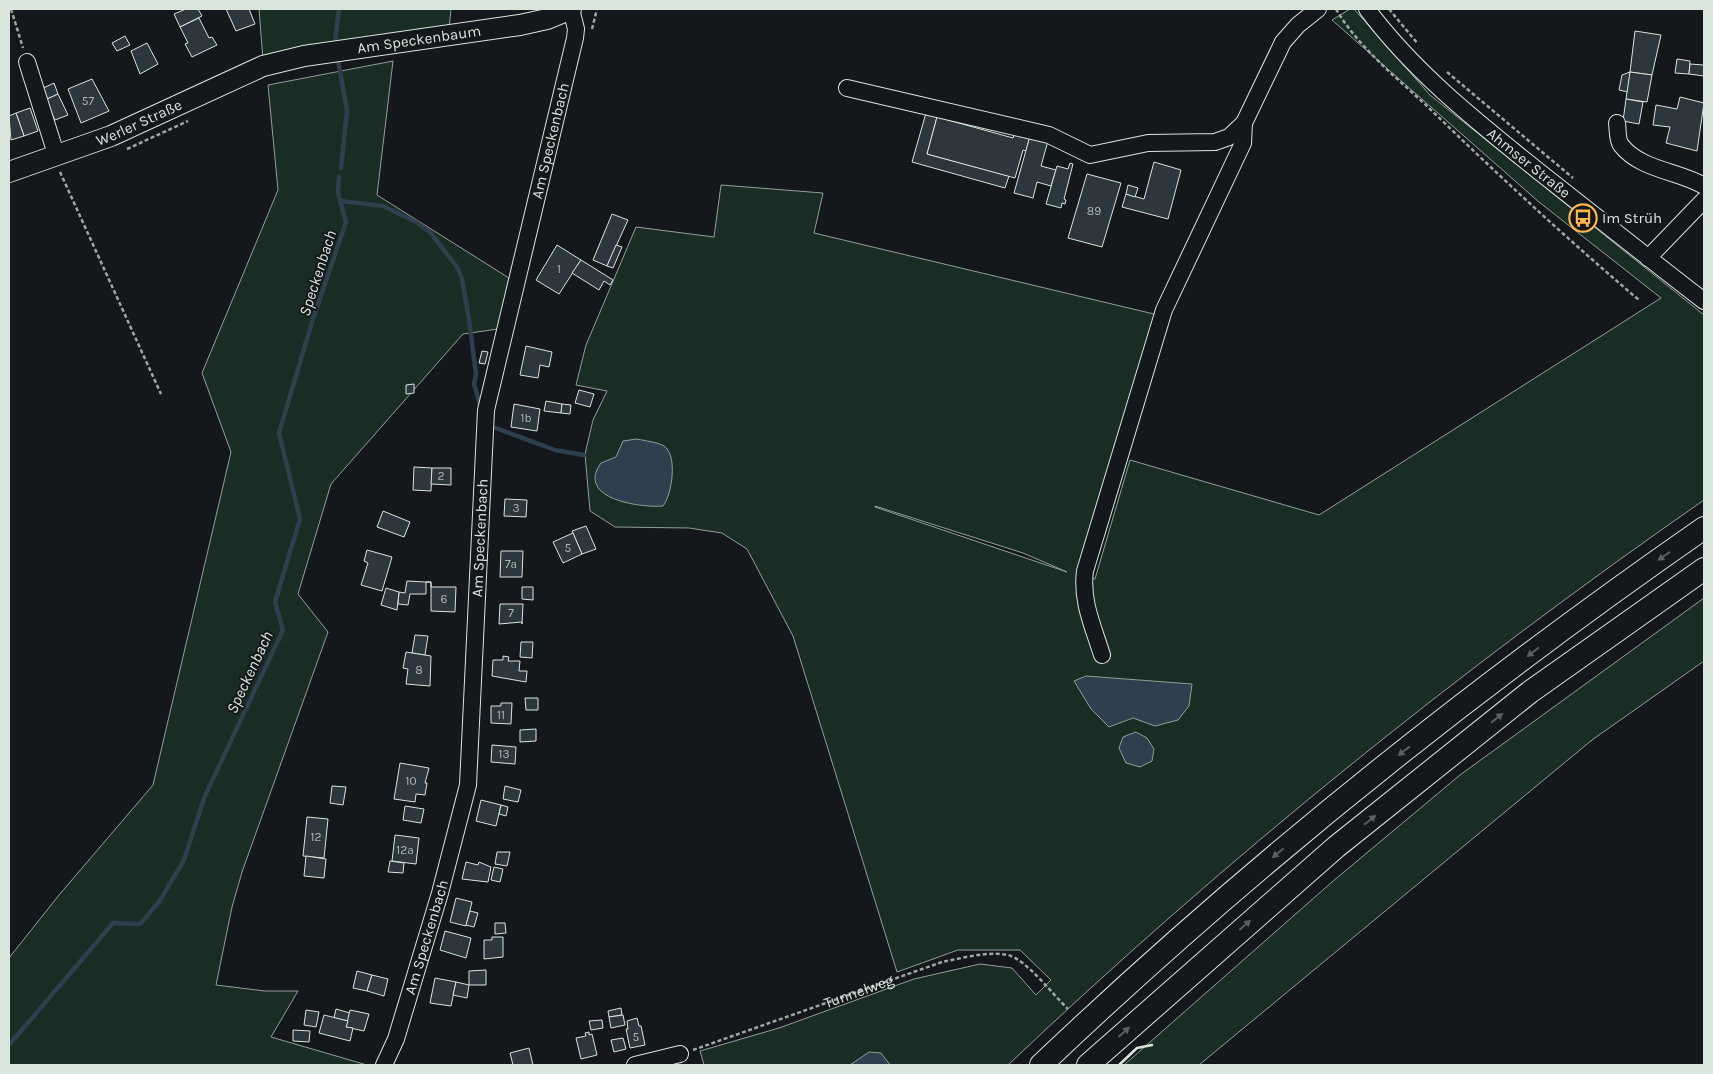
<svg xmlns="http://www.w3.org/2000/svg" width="1713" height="1074" font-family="Karla,sans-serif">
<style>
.green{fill:#1a2d24;stroke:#939e99;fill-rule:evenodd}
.water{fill:#2f3f4d;stroke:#939e99}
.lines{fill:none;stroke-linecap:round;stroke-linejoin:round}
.stream{stroke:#2f3f4d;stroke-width:4.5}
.building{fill:#2c363c;stroke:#d8e6dc}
.minor-casing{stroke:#d8e6dc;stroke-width:18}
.major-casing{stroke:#d8e6dc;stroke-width:22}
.highway-casing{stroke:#d8e6dc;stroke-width:24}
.path{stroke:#9da8a2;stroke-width:2.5;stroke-dasharray:4 2.5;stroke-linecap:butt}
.minor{stroke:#14181c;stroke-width:16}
.major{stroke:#14181c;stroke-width:20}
.highway{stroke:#14181c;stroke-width:22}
.wall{stroke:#d8e6dc;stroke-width:2.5}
.oneway{fill:#59605f}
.labels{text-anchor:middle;stroke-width:4;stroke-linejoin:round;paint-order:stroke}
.number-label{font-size:12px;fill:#adbab4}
.street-label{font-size:15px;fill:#d8e6dc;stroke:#14181c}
.poi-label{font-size:15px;fill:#d8e6dc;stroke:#14181c;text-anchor:start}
.water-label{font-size:16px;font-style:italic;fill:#d8e6dc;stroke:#14181c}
</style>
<rect width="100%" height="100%" fill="#14181c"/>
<g class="green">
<polygon points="259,9 451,9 449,29 263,60"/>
<path d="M1350,9h4l76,86 274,220v185c-246,171 -479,359 -696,565h-304l-4,-14 79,-23 135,-49 66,-15 32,4 24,27 15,-15 -31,-30h-62l-61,22 -104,-336 -46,-87 -25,-16 -33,-5 -74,-1 -25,-16 -5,-57 8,-34 14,-29 -31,-6 10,-40 50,-118 78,10 7,-52 102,8 -9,40 344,82 -81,261 18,3 35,-119 189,55 342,-217 -122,-96 -207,-182zM875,506l148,47 44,19 -192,-65z"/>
<polygon points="393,61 377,195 509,278 498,329 463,334 331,484 298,594 328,632 242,872 232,907 216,985 265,991 298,991 271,1037 367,1065 9,1065 9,958 59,895 153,785 231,452 202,373 278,190 268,85"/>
<polygon points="1704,598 1704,661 1592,740 1199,1065 1124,1065 1332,882 1460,775"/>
</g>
<g class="water">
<path d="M637,439c9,2 20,3 27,7 14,9 8,49 -1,60 -22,2 -88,-7 -62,-43l15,-6 7,-16z"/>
<polygon points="1086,676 1192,684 1189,706 1178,720 1155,726 1133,718 1109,727 1091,709 1074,681"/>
<polygon points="1136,732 1147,738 1154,749 1152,761 1140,767 1126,763 1119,748 1123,737"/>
<polygon points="869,1052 881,1053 890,1065 850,1065"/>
</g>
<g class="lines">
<g class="stream">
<polyline points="335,42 339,9"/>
<polyline points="338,60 347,111 341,168"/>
<polyline points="342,201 383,206 416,222 430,232 457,267 462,279 469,319 476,374 474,384 480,405"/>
<polyline points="493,427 555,450 584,455"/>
<polyline points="9,1045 113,923 140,924 159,902 184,860 204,798 283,630 275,602 300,519 279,433 312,322 346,222 338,193 339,177"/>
</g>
</g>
<g class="building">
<polygon points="186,9 198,9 202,16 180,27 174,14"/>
<polygon points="226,9 249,9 255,24 236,31"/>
<polygon points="199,18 209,38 212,37 217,45 192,57 185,44 188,43 180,27"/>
<polygon points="1635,31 1661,35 1652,75 1630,72"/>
<polygon points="125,36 130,45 117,51 112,43"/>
<polygon points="147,43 158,64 140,74 131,51"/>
<polygon points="1677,59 1690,61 1689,74 1675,73"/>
<polygon points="1690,64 1704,65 1704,76 1689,74"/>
<polygon points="1630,72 1628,92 1619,90 1622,75"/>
<polygon points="1630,72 1652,75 1647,102 1626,99"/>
<polygon points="92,79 109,111 81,123 68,89"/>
<polygon points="54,83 58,94 45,100 41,89"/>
<polygon points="58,94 68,115 55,120 45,100"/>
<polygon points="1680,97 1704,103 1697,151 1666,143 1670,127 1653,125 1656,105 1677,109"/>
<polygon points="1626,99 1643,102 1639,124 1623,121"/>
<polygon points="30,108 38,131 24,136 16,113"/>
<polygon points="16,113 24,136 11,140 9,116"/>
<polygon points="926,113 937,117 927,154 1009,176 1005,188 912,162"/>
<polygon points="937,117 1013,138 1015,132 1030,136 1026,151 1023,150 1015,178 927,154"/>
<polygon points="1030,136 1048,141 1041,166 1056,170 1051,186 1037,182 1033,198 1014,193"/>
<polygon points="1154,162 1181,170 1168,219 1122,207 1126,194 1144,199"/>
<polygon points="1070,163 1073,164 1064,199 1066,200 1065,204 1062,203 1061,208 1046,204 1057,166 1068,169"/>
<polygon points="1087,174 1121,183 1102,247 1068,238"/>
<polygon points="1128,185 1138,188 1135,197 1126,194"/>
<polygon points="612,214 628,220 607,266 593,260"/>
<polygon points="557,245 581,260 559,294 536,280"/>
<polygon points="616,245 622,247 613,268 607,266"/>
<polygon points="581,260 613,280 610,285 604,281 599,290 572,273"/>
<polygon points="526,346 552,352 549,367 540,365 538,378 520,375"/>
<polygon points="482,351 488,352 485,364 479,363"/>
<polygon points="414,384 414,393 406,394 406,385"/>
<polygon points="579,390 594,394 590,407 575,403"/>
<polygon points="546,401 562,404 561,413 544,411"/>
<polygon points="514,404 540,409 537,431 511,427"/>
<polygon points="562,404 571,405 570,414 561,413"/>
<polygon points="414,467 432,468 431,491 413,490"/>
<polygon points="432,468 451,468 451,485 431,484"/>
<polygon points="505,499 527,500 526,517 504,516"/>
<polygon points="383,511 410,522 404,537 377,527"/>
<polygon points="586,526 596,549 582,554 572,531"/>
<polygon points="573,533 582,554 563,563 553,542"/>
<polygon points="367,550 392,557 382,591 361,585 368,563 364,561"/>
<polygon points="501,551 523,551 522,577 500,577"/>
<polygon points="407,581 426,582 426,594 410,594 408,605 398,604 399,592 405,593"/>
<polygon points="426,582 431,582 431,587 456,587 455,612 431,611 431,582"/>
<polygon points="522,587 533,587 533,600 522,599"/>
<polygon points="386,588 399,592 397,610 381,605"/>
<polygon points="500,604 523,604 522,624 522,622 499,624"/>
<polygon points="415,635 428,636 425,655 412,653"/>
<polygon points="521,642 533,642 532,658 520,657"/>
<polygon points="406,652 431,656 430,686 406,684 408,669 403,668"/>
<polygon points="503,656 509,657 508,661 520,661 519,671 527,671 526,682 492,676 493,660 503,660"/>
<polygon points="525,698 538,698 538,710 526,710"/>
<polygon points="501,703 512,703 511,724 491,723 491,706 501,706"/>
<polygon points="536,729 536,741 520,742 520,730"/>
<polygon points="492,745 516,747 515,764 491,762"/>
<polygon points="400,763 429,768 425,783 427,783 425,795 416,794 415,802 394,799"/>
<polygon points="332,786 346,787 343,805 330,803"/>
<polygon points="505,786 521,790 518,802 503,799"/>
<polygon points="481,800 501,805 496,826 476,821"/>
<polygon points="501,805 508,807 506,816 499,814"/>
<polygon points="405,806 424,809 421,823 403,820"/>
<polygon points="307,817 328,819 324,858 303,856"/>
<polygon points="395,835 419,838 416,864 392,861"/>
<polygon points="497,852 510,852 507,866 495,864"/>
<polygon points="306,856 326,859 324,878 304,876"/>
<polygon points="390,861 404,863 403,873 388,872"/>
<polygon points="466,862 478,865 479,862 491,867 488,882 462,879"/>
<polygon points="494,867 503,869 500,882 491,880"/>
<polygon points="456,898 472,902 466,926 450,922"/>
<polygon points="470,911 478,913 474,927 466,925"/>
<polygon points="495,923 505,923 506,933 495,934"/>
<polygon points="445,931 471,938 466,958 440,950"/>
<polygon points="492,937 503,937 503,957 484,959 484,940 492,940"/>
<polygon points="486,970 486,985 469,985 469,971"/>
<polygon points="357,971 372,975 367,991 353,988"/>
<polygon points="372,975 388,979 384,996 367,991"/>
<polygon points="435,978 456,982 451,1006 430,1003"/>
<polygon points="456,982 469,985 467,998 453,995"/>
<polygon points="621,1008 622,1015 609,1017 608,1011"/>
<polygon points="336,1009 350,1013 348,1021 334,1018"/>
<polygon points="306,1010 319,1012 316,1027 304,1025"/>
<polygon points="350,1010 369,1014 364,1031 346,1027"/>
<polygon points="324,1015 348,1021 346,1027 353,1028 350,1041 319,1033"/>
<polygon points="623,1015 625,1025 611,1028 609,1017"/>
<polygon points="637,1018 639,1026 641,1026 645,1045 630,1048 626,1029 628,1029 627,1021"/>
<polygon points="602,1020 603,1028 591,1030 589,1021"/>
<polygon points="293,1030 310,1031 309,1042 293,1041"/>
<polygon points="589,1032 589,1035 592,1034 597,1055 581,1059 576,1038 586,1036 585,1033"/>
<polygon points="623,1038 626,1049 614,1052 611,1040"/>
<polygon points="529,1048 533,1065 513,1065 510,1053"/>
</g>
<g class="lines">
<g class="minor-casing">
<g id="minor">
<path id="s2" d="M1367,9c47,63 109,112 170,161 56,44 111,88 167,131"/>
<polyline points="27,62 56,154"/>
<polyline points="847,88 1049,135 1090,155 1148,143 1215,142 1229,137 1244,123"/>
<path d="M1617,123c1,6 0,17 4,22 19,25 58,26 83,41"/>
<polyline points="1648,258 1704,200"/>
<path d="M1102,655c-9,-29 -21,-54 -17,-84l79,-261 79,-167 1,-20 39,-81 15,-17 20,-16"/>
<path id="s3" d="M384,1065l12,-26 44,-146 28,-108 18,-375 89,-372 1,-9 -5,-20"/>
<polyline points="635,1065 680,1054"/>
</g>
</g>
<g class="major-casing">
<g id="major">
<path id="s4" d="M9,172l102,-36 152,-70 41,-10 216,-31 27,-6 24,-10"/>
</g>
</g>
<g class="highway-casing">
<g id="highway">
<path d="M1041,1065c206,-196 430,-375 663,-537"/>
<polyline points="1088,1065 1336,847 1530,692 1704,569"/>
</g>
</g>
<g class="path">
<polyline points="11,9 23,48"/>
<path d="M1336,9c22,38 61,69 93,99 68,66 138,131 210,192"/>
<polyline points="1389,9 1418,44"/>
<polyline points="592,29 597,9"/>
<polyline points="1447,72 1573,178"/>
<polyline points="127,149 188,121"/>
<polyline points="60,172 161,394"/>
<path id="s1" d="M693,1050l249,-88c21,-4 45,-11 66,-7 19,5 45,40 60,54"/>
</g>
<use href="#minor" class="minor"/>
<use href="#major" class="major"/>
<use href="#highway" class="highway"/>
<polyline class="wall" points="1119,1065 1137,1048 1152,1045"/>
</g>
<defs><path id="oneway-solid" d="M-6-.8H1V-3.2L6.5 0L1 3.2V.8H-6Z" transform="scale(1.25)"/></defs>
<g class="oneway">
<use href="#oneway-solid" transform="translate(1664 556) rotate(145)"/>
<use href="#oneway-solid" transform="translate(1533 652) rotate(143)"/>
<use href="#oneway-solid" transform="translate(1497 718) rotate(-38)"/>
<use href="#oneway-solid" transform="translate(1404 751) rotate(142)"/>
<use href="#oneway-solid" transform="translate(1370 820) rotate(-39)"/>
<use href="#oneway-solid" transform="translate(1278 853) rotate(140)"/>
<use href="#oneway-solid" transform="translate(1245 925) rotate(-41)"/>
<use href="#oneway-solid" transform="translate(1124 1032) rotate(-42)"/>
</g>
<defs>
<g id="bus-ring" transform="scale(1.4375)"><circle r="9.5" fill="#14181c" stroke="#ffb74d" stroke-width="1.5"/><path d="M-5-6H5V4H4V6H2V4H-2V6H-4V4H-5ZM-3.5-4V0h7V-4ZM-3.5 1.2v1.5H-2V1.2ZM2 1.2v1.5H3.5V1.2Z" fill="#ffb74d"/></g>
</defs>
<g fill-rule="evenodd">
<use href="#bus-ring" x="1583" y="218"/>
</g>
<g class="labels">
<g class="number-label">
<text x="88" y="105">57</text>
<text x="1094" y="215">89</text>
<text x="559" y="273">1</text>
<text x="526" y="422">1b</text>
<text x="441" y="480">2</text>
<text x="516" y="512">3</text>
<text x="568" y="552">5</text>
<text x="511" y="568">7a</text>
<text x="444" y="603">6</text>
<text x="511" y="617">7</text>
<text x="419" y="674">8</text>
<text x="501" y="719">11</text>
<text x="504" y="758">13</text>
<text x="411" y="785">10</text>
<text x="316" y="841">12</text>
<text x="405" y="854">12a</text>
<text x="636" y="1041">5</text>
</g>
<g class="street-label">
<text dy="5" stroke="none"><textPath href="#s4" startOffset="434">Am Speckenbaum</textPath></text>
<text dy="5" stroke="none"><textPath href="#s4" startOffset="139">Werler Straße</textPath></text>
<text dy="5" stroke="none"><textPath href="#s3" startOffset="945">Am Speckenbach</textPath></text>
<text dy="5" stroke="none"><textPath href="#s2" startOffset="224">Ahmser Straße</textPath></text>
<text dy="5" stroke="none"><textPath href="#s3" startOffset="540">Am Speckenbach</textPath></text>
<text dy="5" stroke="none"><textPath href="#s3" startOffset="135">Am Speckenbach</textPath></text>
<text dy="5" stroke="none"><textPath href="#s1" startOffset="176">Tunnelweg</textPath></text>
</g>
<g class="poi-label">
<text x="1602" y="223">Im Strüh</text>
</g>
<g class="water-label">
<text transform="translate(317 273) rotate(-72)" y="6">Speckenbach</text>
<text transform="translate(249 672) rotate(-65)" y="6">Speckenbach</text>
</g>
</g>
<rect width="1713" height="1074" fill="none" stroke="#d8e6dc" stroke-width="20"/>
</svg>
